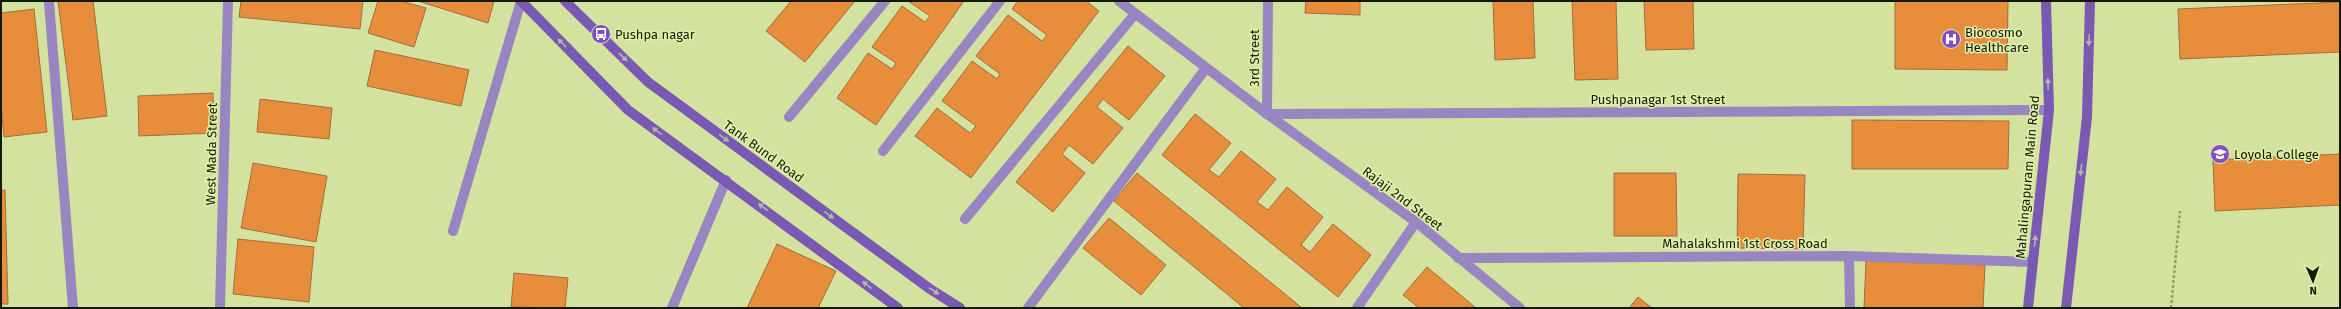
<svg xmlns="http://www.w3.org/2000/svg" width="2341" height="309" font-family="'Fira Sans',sans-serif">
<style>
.building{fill:#e88d3b;stroke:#a16c40}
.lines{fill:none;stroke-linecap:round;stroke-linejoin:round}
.path{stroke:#929e69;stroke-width:2.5;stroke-dasharray:3 2;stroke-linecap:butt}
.street{stroke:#9985c2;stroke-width:10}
.secondary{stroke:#7a59b3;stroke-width:10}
.oneway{fill:#b7b4af}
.labels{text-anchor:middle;stroke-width:3;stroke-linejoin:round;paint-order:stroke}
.poi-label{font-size:13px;fill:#141901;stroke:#e0f0ac;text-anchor:start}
.street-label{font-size:13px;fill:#141901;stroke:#e0f0ac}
</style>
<rect width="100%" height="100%" fill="#d3e39f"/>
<g class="building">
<polygon points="58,1 93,1 107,116 73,120"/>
<polygon points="241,1 363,1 360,29 239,17"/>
<polygon points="378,1 401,1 426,8 414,47 368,33"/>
<polygon points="418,1 494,1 488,23"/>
<polygon points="791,1 855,1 805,62 766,31"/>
<polygon points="908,1 964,1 876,125 837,98 868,53 892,69 896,63 872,47 902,6 925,22 930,16"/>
<polygon points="1018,1 1086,1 1099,11 971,178 915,136 937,108 970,133 976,126 942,101 972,61 997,79 1000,74 976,56 1008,15 1042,41 1047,35 1012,9"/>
<polygon points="1306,1 1360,1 1360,15 1305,13"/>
<polygon points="1493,1 1533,1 1535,58 1495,60"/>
<polygon points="1572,1 1616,1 1618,79 1575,80"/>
<polygon points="1644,1 1693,1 1694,49 1646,50"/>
<polygon points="1895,1 2008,1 2007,70 1895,69"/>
<polygon points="2340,2 2340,52 2180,59 2178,9"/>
<polygon points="34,9 47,132 4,137 1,106 1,13"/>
<polygon points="1128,46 1165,76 1129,120 1103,99 1097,107 1123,128 1093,164 1069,145 1062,154 1085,173 1053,212 1016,182"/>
<polygon points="375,50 469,70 461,106 367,86"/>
<polygon points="213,93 214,133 139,136 138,96"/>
<polygon points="260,99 332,108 329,139 257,132"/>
<polygon points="1195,114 1231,143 1209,170 1219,177 1241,151 1276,179 1257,202 1268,210 1287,187 1323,217 1301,245 1310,252 1333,224 1371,255 1338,297 1162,155"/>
<polygon points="1852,120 2009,121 2008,169 1852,169"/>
<polygon points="2340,154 2340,205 2215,211 2213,160"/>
<polygon points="253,163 327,176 316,242 241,228"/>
<polygon points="1137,173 1302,308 1244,308 1114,201"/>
<polygon points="1614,173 1676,173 1677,236 1614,236"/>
<polygon points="1738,174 1805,175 1803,249 1737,248"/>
<polygon points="1,190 5,190 8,304 1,304"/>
<polygon points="1109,218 1166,265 1141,295 1083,248"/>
<polygon points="238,239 314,247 309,302 233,294"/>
<polygon points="777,244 836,271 818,308 747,308"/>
<polygon points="1866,261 1985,265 1983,308 1864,308"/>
<polygon points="1427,267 1476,308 1419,308 1403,295"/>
<polygon points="514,273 568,278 565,308 511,307"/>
<polygon points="1638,297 1652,308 1629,308"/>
</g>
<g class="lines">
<polyline class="path" points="2171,308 2180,211"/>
<g class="street">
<polyline points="1119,1 1267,114 1416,222 1520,308"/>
<polyline points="49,2 73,308"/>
<polyline points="1267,114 2049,110"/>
<polyline points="1267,114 1268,1"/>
<polyline points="789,117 885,1"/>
<polyline points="883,151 1000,1"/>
<polyline points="965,219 1135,14"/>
<polyline points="453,231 521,1"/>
<polyline points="1849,256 1850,308"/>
<polyline points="1458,258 1849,256 2033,262"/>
<polyline points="220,308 228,1"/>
<polyline points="672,308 726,180"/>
<polyline points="1028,308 1206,68"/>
<polyline points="1357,308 1416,222"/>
</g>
<g class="secondary">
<polyline points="521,1 628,110 898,308"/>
<polyline points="565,1 648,82 930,289 960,308"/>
<polyline points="2028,308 2049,110 2046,1"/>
<polyline points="2066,308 2087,117 2090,1"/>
</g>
</g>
<defs><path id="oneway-solid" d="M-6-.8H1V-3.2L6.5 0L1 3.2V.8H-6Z"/></defs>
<g class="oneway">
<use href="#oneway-solid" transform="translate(2089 40) rotate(92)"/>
<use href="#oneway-solid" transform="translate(562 43) rotate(-135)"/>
<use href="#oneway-solid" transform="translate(623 57) rotate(44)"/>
<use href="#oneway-solid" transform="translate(2048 84) rotate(-92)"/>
<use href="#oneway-solid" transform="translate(657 131) rotate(-144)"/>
<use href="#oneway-solid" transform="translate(724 138) rotate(36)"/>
<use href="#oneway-solid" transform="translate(2081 170) rotate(96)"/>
<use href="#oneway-solid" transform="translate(763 207) rotate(-143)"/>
<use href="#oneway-solid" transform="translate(829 215) rotate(36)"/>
<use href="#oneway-solid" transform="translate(2035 241) rotate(-84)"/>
<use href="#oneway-solid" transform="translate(867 285) rotate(-143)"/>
<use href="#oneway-solid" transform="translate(934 291) rotate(33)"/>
</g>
<defs>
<g id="bus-disc" transform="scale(1)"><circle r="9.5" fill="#804fc8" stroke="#e0f0ac"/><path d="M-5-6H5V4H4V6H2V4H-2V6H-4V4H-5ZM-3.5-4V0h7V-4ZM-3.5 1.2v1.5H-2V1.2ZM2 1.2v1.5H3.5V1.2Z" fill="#fff"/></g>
<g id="hospital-disc" transform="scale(1)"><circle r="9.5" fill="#804fc8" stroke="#e0f0ac"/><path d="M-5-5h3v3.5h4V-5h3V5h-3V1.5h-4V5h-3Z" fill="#fff"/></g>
<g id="university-disc" transform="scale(1)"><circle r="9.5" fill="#804fc8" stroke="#e0f0ac"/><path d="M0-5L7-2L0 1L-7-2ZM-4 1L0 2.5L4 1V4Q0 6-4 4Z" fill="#fff"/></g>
</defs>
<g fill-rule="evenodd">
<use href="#bus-disc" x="601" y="34"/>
<use href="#hospital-disc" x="1951" y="39"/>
<use href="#university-disc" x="2220" y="154"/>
</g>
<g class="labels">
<g class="poi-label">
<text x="1965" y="37">Biocosmo<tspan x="1965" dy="15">Healthcare</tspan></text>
<text x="615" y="39">Pushpa nagar</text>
<text x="2234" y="159">Loyola College</text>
</g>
<g class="street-label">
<text transform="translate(1254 58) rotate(-90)" y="5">3rd Street</text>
<text x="1658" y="104">Pushpanagar 1st Street</text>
<text transform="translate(764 151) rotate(36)" y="5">Tank Bund Road</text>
<text transform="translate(211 154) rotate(-89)" y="5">West Mada Street</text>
<text transform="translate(2027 177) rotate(-85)" y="5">Mahalingapuram Main Road</text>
<text transform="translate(1403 198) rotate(37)" y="5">Rajaji 2nd Street</text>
<text x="1745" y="248">Mahalakshmi 1st Cross Road</text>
</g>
</g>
<rect width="2341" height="309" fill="none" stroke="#141901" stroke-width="4"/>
<g transform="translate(2313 281) rotate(178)" stroke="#e0f0ac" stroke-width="3" paint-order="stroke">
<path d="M0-3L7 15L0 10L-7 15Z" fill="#141901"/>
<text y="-6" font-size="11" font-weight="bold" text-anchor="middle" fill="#141901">N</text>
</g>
</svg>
